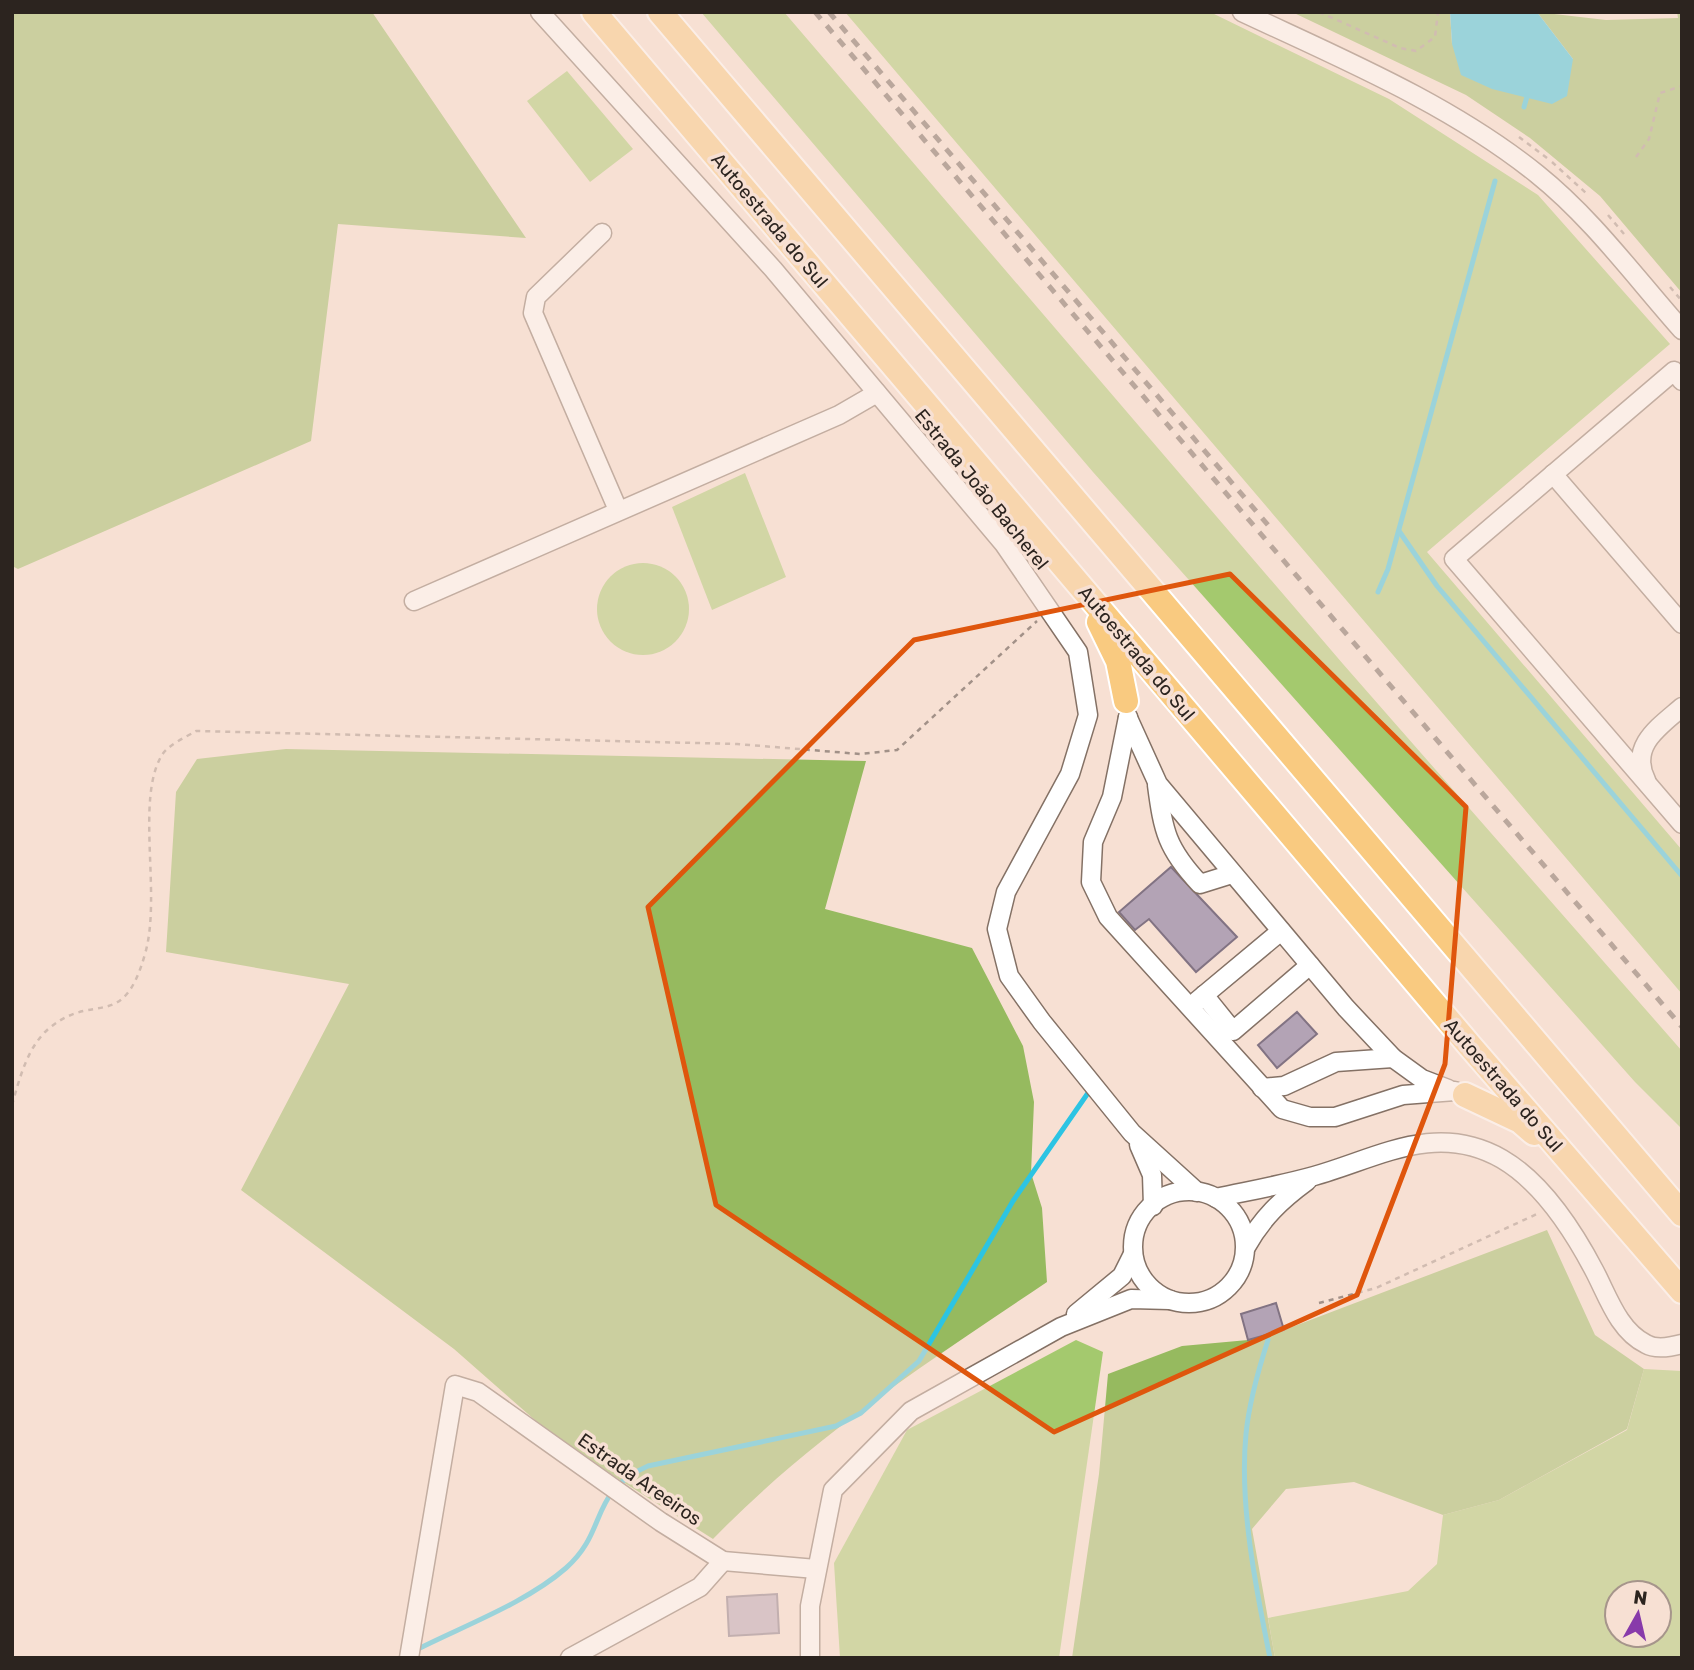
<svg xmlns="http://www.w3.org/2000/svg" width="1694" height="1670" font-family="Rubik,sans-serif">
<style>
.green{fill:#a4c96e;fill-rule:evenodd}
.forest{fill:#96ba5f}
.water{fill:#2cc4e3}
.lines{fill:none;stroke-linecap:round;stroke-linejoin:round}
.stream{stroke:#2cc4e3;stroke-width:5}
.building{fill:#b3a3b5;stroke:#827383;stroke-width:2}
.minor-casing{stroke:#847165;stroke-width:21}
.highway-casing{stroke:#fff;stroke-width:28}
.path{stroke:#a29188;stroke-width:2.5;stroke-dasharray:5 5;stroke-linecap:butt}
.minor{stroke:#fff;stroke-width:18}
.highway{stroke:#f9ca80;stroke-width:24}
.rail{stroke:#6f625a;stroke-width:5;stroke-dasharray:9 9;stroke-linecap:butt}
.marked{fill:none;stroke:#df560d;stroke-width:5;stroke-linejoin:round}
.labels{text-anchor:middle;stroke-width:7;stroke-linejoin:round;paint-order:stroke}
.street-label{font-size:19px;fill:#2c241f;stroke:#f7e0d3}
</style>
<rect width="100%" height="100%" fill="#f7e0d3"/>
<g class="green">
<polygon points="701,12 784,12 1343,664 1682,1051 1682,1129 1635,1082 1093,472"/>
<polygon points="845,12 1210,12 1389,99 1538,195 1670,344 1427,552 1682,850 1682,994"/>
<polygon points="567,71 633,149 590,182 527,101"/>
<polygon points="745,473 786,577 712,610 672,507"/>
<circle cx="643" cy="609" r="46"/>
<polygon points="1076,1340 1103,1352 1059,1658 840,1658 834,1563 907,1430"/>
<path d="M1644,1369l38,2v287h-407l-7,-40 140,-27 29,-27 6,-49 56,-15 128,-70zM1617,1593h42v42h-42z"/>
</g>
<g class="forest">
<polygon points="12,12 372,12 526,238 338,224 311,441 18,569 12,566"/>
<polygon points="1292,12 1450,12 1452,44 1573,59 1537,12 1606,20 1678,18 1677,12 1682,12 1682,293 1600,196 1530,138 1466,95"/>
<path d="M286,749l580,12 -41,148 147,39 51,98 11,56 -3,71 11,35 5,74c-119,80 -233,153 -334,257l-153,-97 -106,-93 -213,-159 108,-206 -183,-32 10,-160 21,-33z"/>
<polygon points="1547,1230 1595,1335 1644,1369 1627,1429 1499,1500 1443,1515 1354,1482 1286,1489 1252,1529 1275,1658 1072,1658 1099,1474 1108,1374 1182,1346 1248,1340 1284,1330"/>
</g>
<polygon class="water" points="1450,12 1537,12 1573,59 1567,96 1552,104 1492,89 1461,75 1452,44"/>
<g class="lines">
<g class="stream">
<polyline points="1524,107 1528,93"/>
<polyline points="1399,531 1437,586 1682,876"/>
<polyline points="1378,592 1388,569 1495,181"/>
<path d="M1268,1340c-10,31 -19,62 -22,94 -7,70 10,155 24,224"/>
<path d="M414,1651c49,-25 112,-48 152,-83 43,-38 22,-76 82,-102l188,-40 25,-13 58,-52 94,-160 75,-108"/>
</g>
</g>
<g class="building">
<polygon points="1171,867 1237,937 1196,972 1149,919 1135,930 1119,912"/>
<polygon points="1297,1012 1317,1034 1277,1068 1258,1045"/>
<polygon points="1276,1303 1284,1330 1248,1340 1241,1314"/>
<polygon points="777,1594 779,1633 729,1636 727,1597"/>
</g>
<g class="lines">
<g class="minor-casing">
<g id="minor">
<polyline points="540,12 773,269 1004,544 1078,652 1088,715 1070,774 1006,892 997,929 1009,976 1042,1022 1132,1133 1197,1192"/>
<path d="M1242,12c100,47 208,92 295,162 55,44 98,103 145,156"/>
<polyline points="602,233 536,297 533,313 618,510"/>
<polyline points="1682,381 1674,371 1454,559 1682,824"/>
<polyline points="1553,474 1682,624"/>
<polyline points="414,601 839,415 877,393"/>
<polyline points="1128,717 1112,797 1093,842 1091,882 1108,917 1282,1109 1310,1117 1335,1117 1403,1095 1455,1091"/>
<polyline points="1128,718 1158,784 1346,1008 1393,1058 1422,1079 1448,1089"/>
<path d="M1646,780c-17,-34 13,-53 36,-73"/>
<path d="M1157,785c6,46 10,64 43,99l32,-10"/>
<polyline points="1204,995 1233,1031 1310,965"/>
<polyline points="1197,1001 1281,931"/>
<polyline points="1262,1088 1284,1086 1336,1062 1393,1058"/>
<polyline points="1139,1145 1152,1175 1153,1206"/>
<circle cx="1189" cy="1247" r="56"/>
<path d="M1216,1198c32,-7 66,-13 98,-22 64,-18 122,-55 188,-17 41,24 71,71 93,113 13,25 24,59 51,72 10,6 25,3 36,0"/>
<path d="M1246,1247c16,-29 35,-47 61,-66"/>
<polyline points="1076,1314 1122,1276 1133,1254"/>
<polyline points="409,1658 455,1385 478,1392 661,1522 723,1561 816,1569"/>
<polyline points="570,1658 700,1587 723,1561"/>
<polyline points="810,1658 810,1606 833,1490 911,1411 1061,1327 1131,1299 1170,1300"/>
</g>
</g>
<g class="highway-casing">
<g id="highway">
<polyline points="594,12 1470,1046 1682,1291"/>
<polyline points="660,12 1682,1214"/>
<polyline points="1099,622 1118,661 1126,701"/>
<polyline points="1465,1095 1520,1121 1534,1133"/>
</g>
</g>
<g class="path">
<polyline points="1319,12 1400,48 1416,51 1435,37 1438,12"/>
<polyline points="1519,137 1547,158"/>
<polyline points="1636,157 1649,139 1660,93 1682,86"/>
<polyline points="1552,162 1586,193"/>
<polyline points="1608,215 1624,234"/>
<polyline points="1670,287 1682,301"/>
<path d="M12,1105c8,-28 16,-61 40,-79 44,-34 71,6 93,-72 17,-58 -10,-155 17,-199 6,-10 24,-18 34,-24l541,13 123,10 37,-4 140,-129"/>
<polyline points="1319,1303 1376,1288 1537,1214"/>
</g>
<use href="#minor" class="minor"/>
<use href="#highway" class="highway"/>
<g class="rail">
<polyline points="815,12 1682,1027"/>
<polyline points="829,12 1268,525"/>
</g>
</g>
<path d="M0 0H1694V1670H0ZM1230,574l236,233 -21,257 -88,231 -303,137 -338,-227 -68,-298 266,-267z" fill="#f7e0d3" fill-opacity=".55" fill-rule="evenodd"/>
<path class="marked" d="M1230,574l236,233 -21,257 -88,231 -303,137 -338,-227 -68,-298 266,-267z"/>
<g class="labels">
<g class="street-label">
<text transform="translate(770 220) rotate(50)" y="7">Autoestrada do Sul</text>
<text transform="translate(982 489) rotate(51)" y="7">Estrada João Bacherel</text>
<text transform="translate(1137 653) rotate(50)" y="7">Autoestrada do Sul</text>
<text transform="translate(1504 1085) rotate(49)" y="7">Autoestrada do Sul</text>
<text transform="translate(640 1479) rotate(35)" y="7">Estrada Areeiros</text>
</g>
</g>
<rect width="1694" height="1670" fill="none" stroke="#2c241f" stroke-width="28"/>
<g transform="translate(1638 1614) rotate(8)"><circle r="33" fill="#f7e0d3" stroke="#a6958b" stroke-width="2"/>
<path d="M0-5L12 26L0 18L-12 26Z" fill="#883aaa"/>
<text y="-10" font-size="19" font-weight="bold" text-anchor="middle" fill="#2c241f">N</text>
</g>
</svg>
